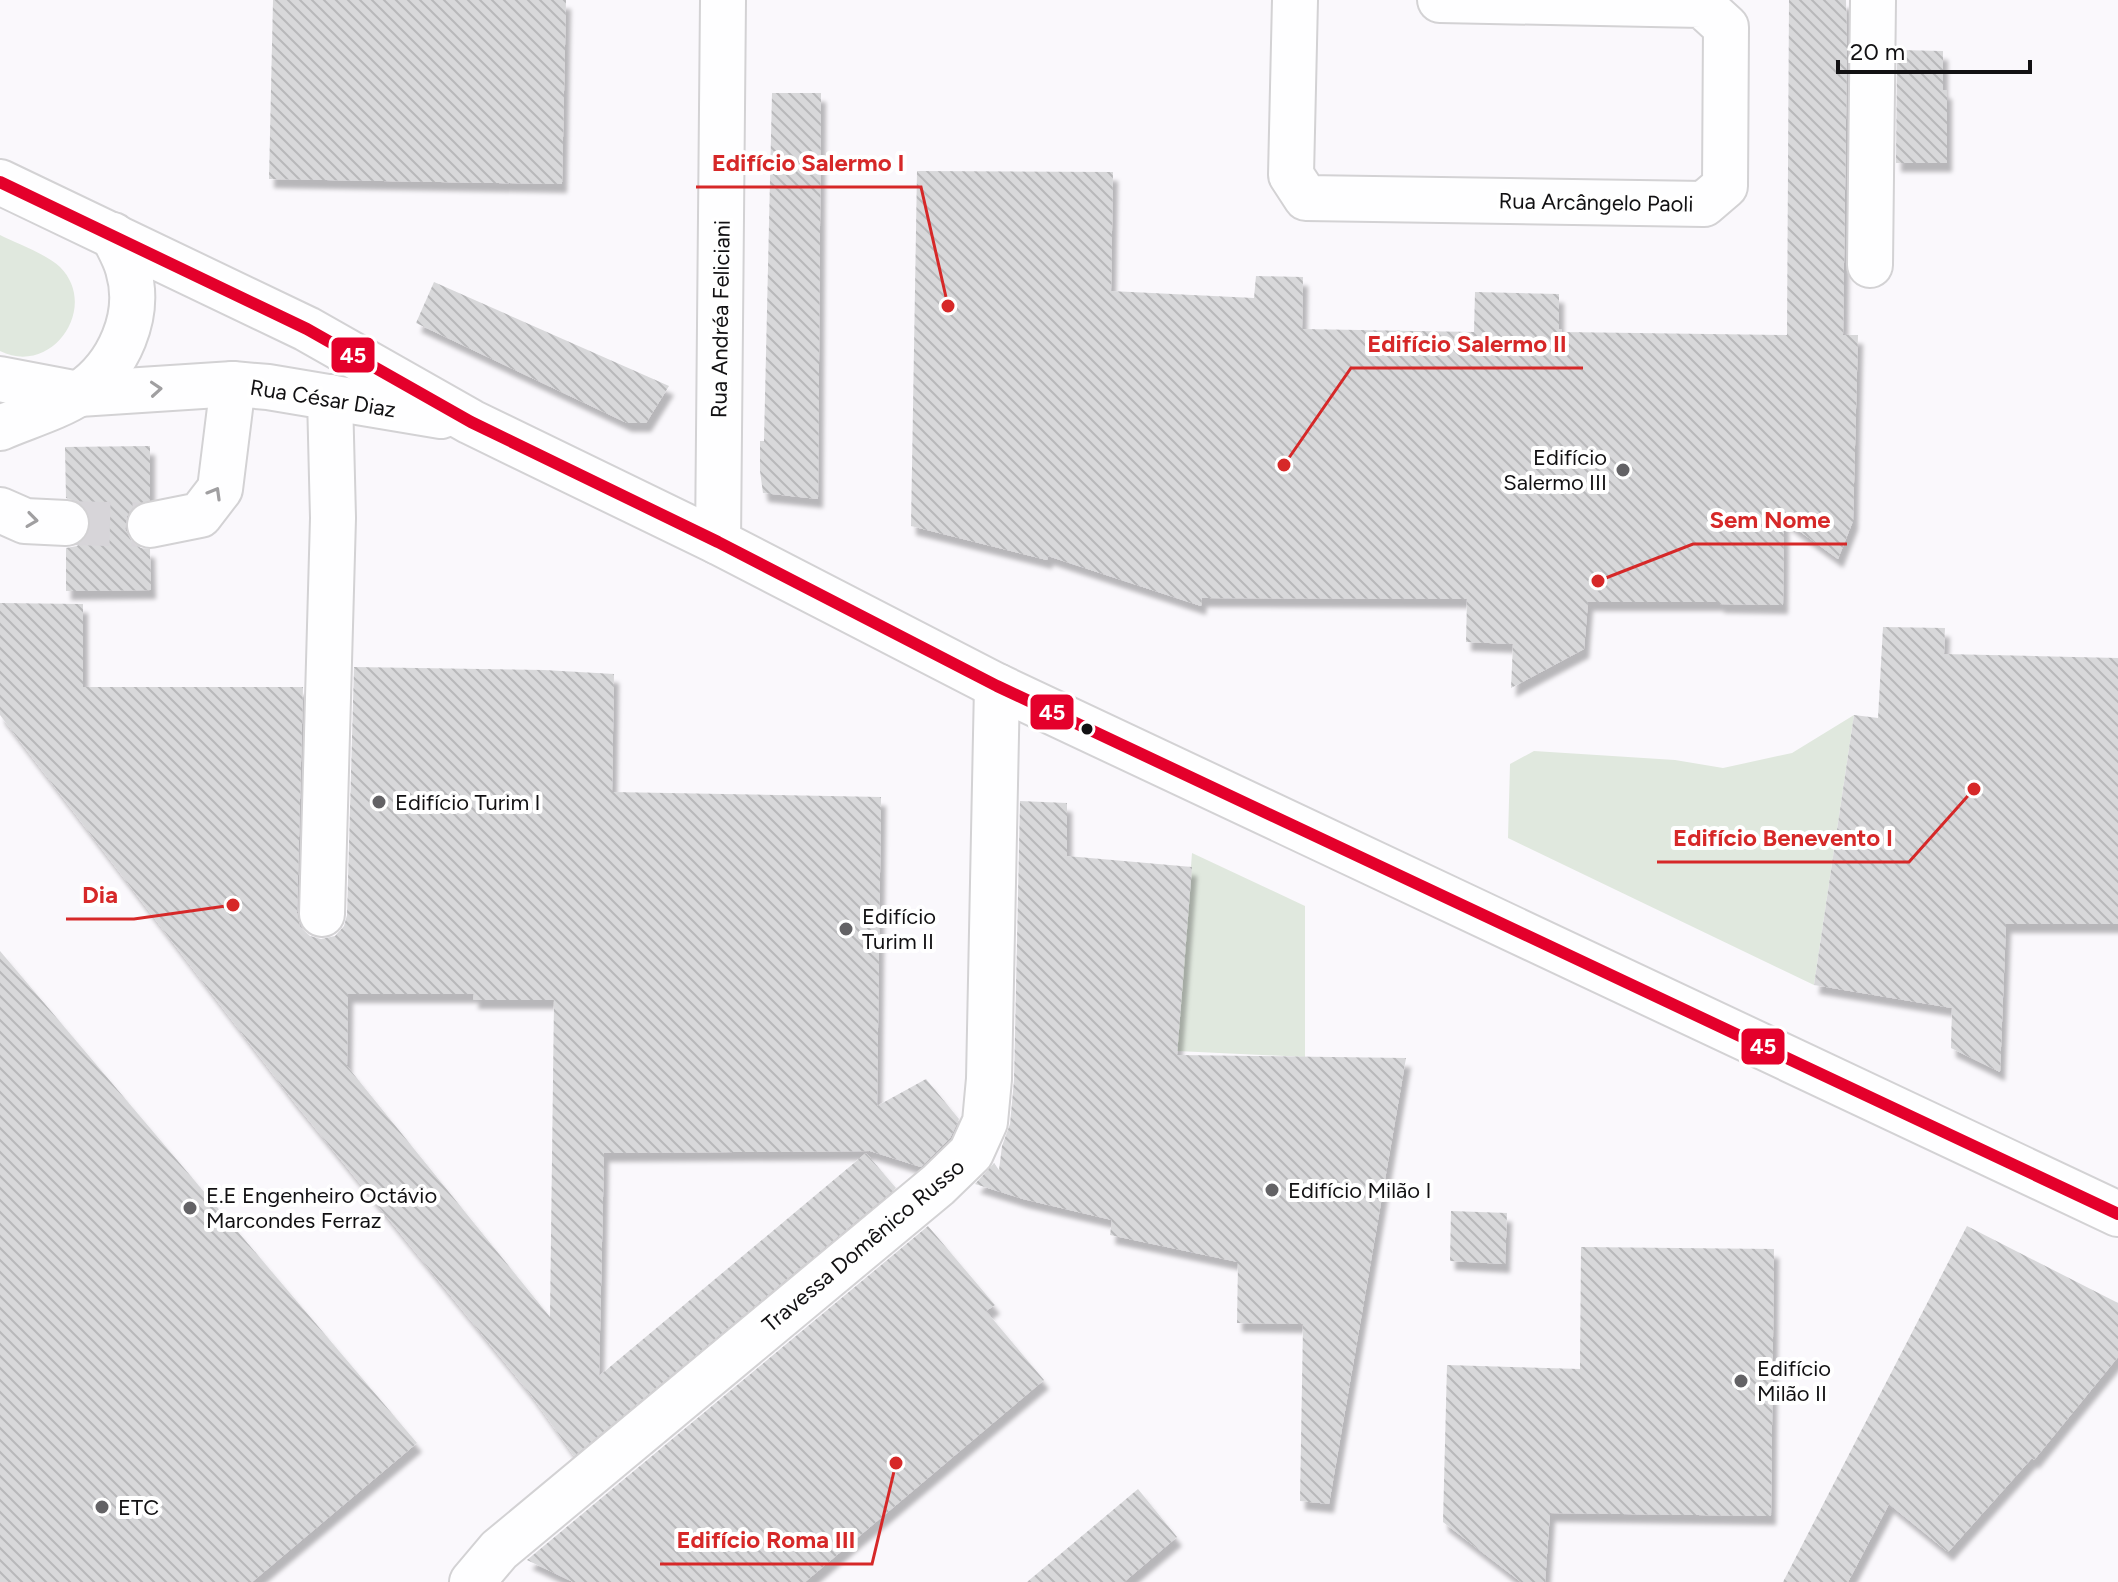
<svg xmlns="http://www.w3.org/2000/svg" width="2118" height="1582" font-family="Figtree,sans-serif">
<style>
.green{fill:#e0e8de}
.building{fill:url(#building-back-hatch);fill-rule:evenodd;filter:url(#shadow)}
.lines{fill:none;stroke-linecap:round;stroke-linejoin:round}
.minor-tunnel{stroke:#d7d5d9;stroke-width:44;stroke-dasharray:44 22;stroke-linecap:butt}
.minor-casing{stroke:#d3d2d4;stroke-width:48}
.minor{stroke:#fefeff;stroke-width:44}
.bus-1-casing{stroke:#fff;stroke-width:18}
.bus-1{stroke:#e4002b;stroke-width:12}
.oneway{stroke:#a09fa1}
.poi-dot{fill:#636265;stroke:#fff;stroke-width:3}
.bus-dot{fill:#121113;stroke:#fff;stroke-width:3}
.labels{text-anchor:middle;stroke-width:8;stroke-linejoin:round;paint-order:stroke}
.street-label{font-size:22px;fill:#121113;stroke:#fff}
.poi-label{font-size:22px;fill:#121113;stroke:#fff;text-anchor:start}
.leader{fill:none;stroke:#d62828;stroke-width:3}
.callout-dot{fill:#d62828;stroke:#fff;stroke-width:3}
.callout-label{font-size:24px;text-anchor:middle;font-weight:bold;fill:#d62828;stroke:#fff;stroke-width:8;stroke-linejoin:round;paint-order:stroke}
.line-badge{stroke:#fff;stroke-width:3}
.badge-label{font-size:22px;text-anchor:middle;font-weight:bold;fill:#fff}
</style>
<defs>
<pattern id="building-back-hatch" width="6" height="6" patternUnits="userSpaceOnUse" patternTransform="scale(2)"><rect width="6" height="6" fill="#d8d8da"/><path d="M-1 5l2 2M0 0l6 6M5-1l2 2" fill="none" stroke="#b8b8ba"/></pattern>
<filter id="shadow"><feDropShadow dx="5" dy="9" stdDeviation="2" flood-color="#0004"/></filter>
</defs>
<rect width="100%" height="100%" fill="#faf8fc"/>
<g class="green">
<path d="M0,235c16,8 48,20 60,32 40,40 -8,110 -60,84z"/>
<polygon points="1854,715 1814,985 1508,838 1510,764 1534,751 1675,760 1723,768 1792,753"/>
<polygon points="1192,853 1305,906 1305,1057 1177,1051"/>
</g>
<g class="building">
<polygon points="273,0 566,0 562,184 269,179"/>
<polygon points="1789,0 1846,0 1847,48 1843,335 1858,335 1853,521 1838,559 1784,520 1783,605 1719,604 1719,602 1588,602 1584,649 1511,688 1513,644 1466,642 1467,599 1202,598 1201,606 1048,556 1047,560 911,526 917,171 1113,172 1111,291 1254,298 1256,276 1303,277 1302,329 1474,332 1475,292 1559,294 1559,329 1562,329 1562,332 1787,335"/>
<polygon points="1897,50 1943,51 1943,90 1947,90 1947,163 1896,163"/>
<polygon points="772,93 821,93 818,499 763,493 760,471 760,441 764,441"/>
<polygon points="434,282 669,386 646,423 627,423 416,323"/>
<polygon points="150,446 150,500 133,507 127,516 125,529 132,542 141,548 150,549 151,590 66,591 66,548 77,546 86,537 91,523 88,512 80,502 66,498 65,447"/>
<path d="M0,603l83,1v83h220l-6,226 3,14 10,9 11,3 14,-3 9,-10 3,-11 7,-248 190,3 70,4 -2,118 269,5 -4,309 49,-27 33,40 -9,19 -29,29 -51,-16 -266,2 -5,223 267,-223 30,35 -322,268 -43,-61 -237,-293 -294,-387zM348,994h126l-1,6h81l-4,317 -203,-251z"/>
<polygon points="1883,627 1945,628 1944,654 2118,658 2118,924 2006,924 2000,1072 1951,1048 1952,1008 1814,985 1854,715 1878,718"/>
<polygon points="1020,801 1067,803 1067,856 1192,867 1177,1055 1406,1058 1329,1504 1300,1501 1303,1324 1237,1323 1238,1262 1110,1235 1112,1220 1023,1199 975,1184 994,1163 999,1170 1002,1146 1010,1124 1014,1080"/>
<polygon points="0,951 417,1443 252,1582 0,1582"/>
<polygon points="1451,1211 1507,1213 1505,1264 1450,1261"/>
<polygon points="928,1226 995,1305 986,1311 1044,1380 805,1582 573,1582 527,1560"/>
<polygon points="1967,1226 2118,1303 2118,1357 2034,1460 2032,1458 1948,1552 1889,1504 1848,1582 1783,1582"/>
<polygon points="1581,1247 1774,1249 1771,1516 1550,1513 1545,1582 1521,1582 1443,1522 1447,1365 1580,1369"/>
<polygon points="1138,1489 1177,1537 1124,1582 1027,1582"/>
</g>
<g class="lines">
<polyline class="minor-tunnel" points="66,523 150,525"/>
<g class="minor-casing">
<g id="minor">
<polyline points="1295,0 1291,175 1306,198 1704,204 1725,186 1726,27 1702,5 1440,0"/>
<polyline points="0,182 307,329 471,422 718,542 997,686 2118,1214"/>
<polyline points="1870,265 1873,0"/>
<polyline points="0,379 79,394 233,384 268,387 441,416"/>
<path d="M0,428c25,-11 57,-20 80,-35 39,-26 62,-78 48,-124 -3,-12 -10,-23 -15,-34"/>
<polyline points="0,510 25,521 66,523"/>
<polyline points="150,525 200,515 220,489 233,384"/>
<polyline points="718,542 723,0"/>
<polyline points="322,914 333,518 330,397"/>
<polyline points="472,1582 499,1550 938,1185 971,1153 985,1122 989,1079 997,686"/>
</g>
</g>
<use href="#minor" class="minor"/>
<g class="bus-1-casing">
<polyline id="bus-1" points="0,182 307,329 471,422 718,542 997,686 2118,1214"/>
</g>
<use href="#bus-1" class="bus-1"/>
</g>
<defs><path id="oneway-chevron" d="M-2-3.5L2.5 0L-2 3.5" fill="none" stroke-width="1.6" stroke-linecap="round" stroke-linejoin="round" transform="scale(2)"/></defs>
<g class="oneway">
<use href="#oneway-chevron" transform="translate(156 389) rotate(-4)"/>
<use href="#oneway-chevron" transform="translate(215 493) rotate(-60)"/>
<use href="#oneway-chevron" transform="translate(32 520) rotate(8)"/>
</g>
<g class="poi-dot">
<circle cx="1623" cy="470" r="8"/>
<circle cx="379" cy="802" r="8"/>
<circle cx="846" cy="929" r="8"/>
<circle cx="1272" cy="1190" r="8"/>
<circle cx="190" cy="1208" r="8"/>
<circle cx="1741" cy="1381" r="8"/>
<circle cx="102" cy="1507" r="8"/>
</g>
<circle class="bus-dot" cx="1087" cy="729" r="7"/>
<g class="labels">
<g class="street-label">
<text transform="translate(1596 202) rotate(1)" y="8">Rua Arcângelo Paoli</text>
<text transform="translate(720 319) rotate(-89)" y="8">Rua Andréa Feliciani</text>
<text transform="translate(323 398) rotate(9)" y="8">Rua César Diaz</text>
<text transform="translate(863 1245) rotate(-40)" y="8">Travessa Domênico Russo</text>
</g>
<g class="poi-label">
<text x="1607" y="465" text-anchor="end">Edifício<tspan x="1607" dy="25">Salermo III</tspan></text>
<text x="395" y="810">Edifício Turim I</text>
<text x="862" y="924">Edifício<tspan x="862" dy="25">Turim II</tspan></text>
<text x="1288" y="1198">Edifício Milão I</text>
<text x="206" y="1203">E.E Engenheiro Octávio<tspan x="206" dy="25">Marcondes Ferraz</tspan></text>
<text x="1757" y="1376">Edifício<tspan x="1757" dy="25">Milão II</tspan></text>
<text x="118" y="1515">ETC</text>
</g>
</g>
<path class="leader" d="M948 306L921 187H696M1284 465L1351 368H1583M1598 581L1693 544H1847M1974 789L1909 862H1657M233 905L134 919H66M896 1463L872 1564H660"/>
<g class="callout-dot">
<circle cx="948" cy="306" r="8"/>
<circle cx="1284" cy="465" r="8"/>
<circle cx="1598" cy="581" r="8"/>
<circle cx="1974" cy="789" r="8"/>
<circle cx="233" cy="905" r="8"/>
<circle cx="896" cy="1463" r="8"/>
</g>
<g class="callout-label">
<text x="808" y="171">Edifício Salermo I</text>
<text x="1467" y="352">Edifício Salermo II</text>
<text x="1770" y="528">Sem Nome</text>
<text x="1783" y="846">Edifício Benevento I</text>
<text x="100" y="903">Dia</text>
<text x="766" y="1548">Edifício Roma III</text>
</g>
<g class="line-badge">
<rect x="330" y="336" width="46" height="38" rx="8" fill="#e4002b"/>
<rect x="1029" y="693" width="46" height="38" rx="8" fill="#e4002b"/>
<rect x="1740" y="1027" width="46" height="39" rx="8" fill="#e4002b"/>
</g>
<g class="badge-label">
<text x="353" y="363">45</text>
<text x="1052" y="720">45</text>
<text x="1763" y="1054">45</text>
</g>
<path d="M1838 60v12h192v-12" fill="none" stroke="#121113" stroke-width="4"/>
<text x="1850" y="60" font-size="24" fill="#121113" stroke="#ffffff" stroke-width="6" paint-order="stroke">20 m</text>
</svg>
